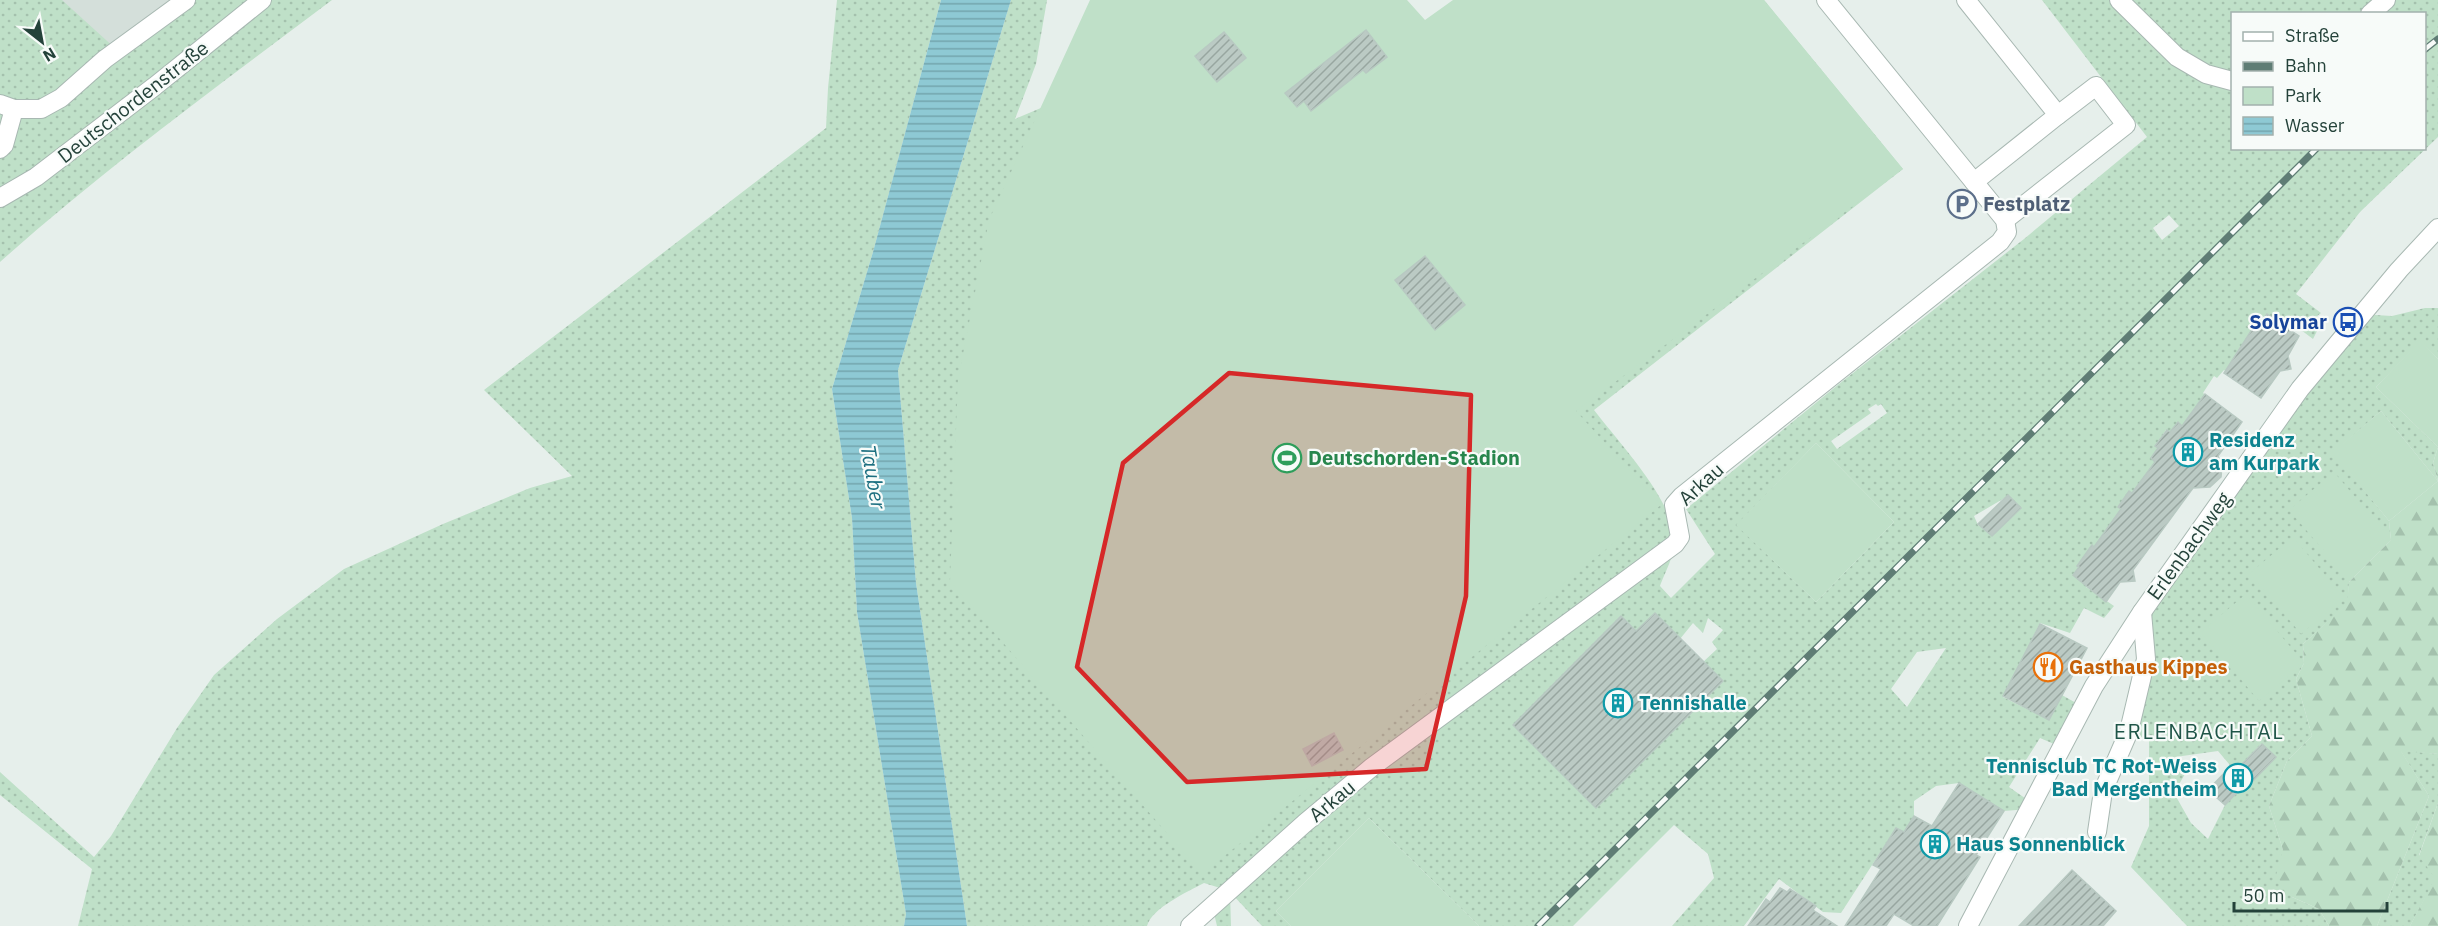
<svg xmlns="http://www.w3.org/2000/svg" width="2438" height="926" font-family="'IBM Plex Sans',sans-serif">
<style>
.built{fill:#d4dfda}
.green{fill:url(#green-dots);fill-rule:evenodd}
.forest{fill:url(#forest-firs)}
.pitch{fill:#bfe0c8}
.water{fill:url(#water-rules)}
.building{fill:url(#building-hatch);stroke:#b8c9c2;stroke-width:1.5}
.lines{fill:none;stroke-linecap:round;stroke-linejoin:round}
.minor-casing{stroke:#a8b8b2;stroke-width:20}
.minor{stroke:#fff;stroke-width:18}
.rail-casing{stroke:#5f7d75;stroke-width:7}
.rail{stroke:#f7fbf9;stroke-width:4.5;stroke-dasharray:14;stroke-linecap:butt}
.marked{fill:#d62828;fill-opacity:0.2;stroke:#d62828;stroke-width:4.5;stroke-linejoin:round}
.labels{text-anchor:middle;stroke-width:4.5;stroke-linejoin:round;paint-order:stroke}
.street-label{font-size:20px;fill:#24423a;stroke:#f7fbf9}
.service-label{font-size:20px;font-weight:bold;fill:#4e5e75;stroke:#f7fbf9;text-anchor:start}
.transit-label{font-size:20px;font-weight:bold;fill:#164399;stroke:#f7fbf9;text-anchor:end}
.culture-label{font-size:20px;font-weight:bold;fill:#0d838f;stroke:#f7fbf9;text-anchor:start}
.leisure-label{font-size:20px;font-weight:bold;fill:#27864d;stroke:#f7fbf9;text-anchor:start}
.food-label{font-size:20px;font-weight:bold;fill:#c56008;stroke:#f7fbf9;text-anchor:start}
.water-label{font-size:21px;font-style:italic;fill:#1c6f80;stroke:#f7fbf9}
.neighbourhood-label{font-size:21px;letter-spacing:1.5px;fill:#1f5548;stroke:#f7fbf9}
</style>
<defs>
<pattern id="green-dots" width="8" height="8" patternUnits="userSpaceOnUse" patternTransform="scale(1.5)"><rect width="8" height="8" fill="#bfe0c8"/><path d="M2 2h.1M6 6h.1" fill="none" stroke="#a4c1ad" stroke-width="1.8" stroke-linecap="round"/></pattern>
<pattern id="forest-firs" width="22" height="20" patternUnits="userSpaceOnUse" patternTransform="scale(1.5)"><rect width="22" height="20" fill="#bfe0c8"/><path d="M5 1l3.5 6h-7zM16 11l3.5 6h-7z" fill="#a4c1ad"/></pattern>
<pattern id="water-rules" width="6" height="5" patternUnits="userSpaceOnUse" patternTransform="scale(1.5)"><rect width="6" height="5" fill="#8ec9d4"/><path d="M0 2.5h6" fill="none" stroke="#74a5ad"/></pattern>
<pattern id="building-hatch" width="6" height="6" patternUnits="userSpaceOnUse" patternTransform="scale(1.5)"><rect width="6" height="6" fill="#bbcac4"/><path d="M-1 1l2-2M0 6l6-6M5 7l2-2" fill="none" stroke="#98a6a0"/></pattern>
</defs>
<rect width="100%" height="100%" fill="#e6efeb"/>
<polygon class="built" points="56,0 174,0 107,50"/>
<g class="green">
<path d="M0,0h62l55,50 69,-50h146c-113,85 -227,168 -332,262z"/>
<polygon points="837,0 941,0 873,252 832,389 852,518 857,612 906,914 904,926 78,926 92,869 0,795 0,772 94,857 111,836 177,728 214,675 277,619 344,569 443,524 530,488 572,476 484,390 826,128 828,88"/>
<path d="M1011,0h36l-11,64 -21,55 92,-39 657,-80 139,169 -309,241c25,33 81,91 81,133 0,10 -11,32 -15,43l11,12 44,-44 -29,-45 153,-125 185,-145 123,-102 -105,-137h396v137l-78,75 -64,82 25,19 -9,7 6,9 -5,10 -28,-21 -6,5 -12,-9 -6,8 -23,57 -14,-9 -7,8 -3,-2 -11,17 2,2 -9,41 -18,-13 -8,9 -4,-2 -11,16 3,2 -7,10 18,13 -37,22 -3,-2 -11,16 3,2 -27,38 -2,-1 -15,20 10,18 -1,3 28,19 -10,12 -20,-10 -14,25 -30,-10 -37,74 46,23 13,-25 21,12 -22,40 -21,-9 -31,49 23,16 -3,6 -25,2 -45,-28 -23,3 -22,15v15l-10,16 -8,-4 -55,85 -18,-1 -44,-33 -35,47h-72l42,-48 -6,-24 -34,-29 -101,101h-94l-110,-108 -93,93 15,15h-29l-32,-34 1,34h-14l-5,-21 18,-14 -26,-8c-17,9 -52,25 -57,43h-180l-51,-343 -18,-213zM2232,14h192v134h-192zM2169,215l10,11 -17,14 -9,-12zM1876,404l2,2 3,-2 6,9 -50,36 -6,-8 40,-28 -3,-4zM1816,443l78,79 -78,80 -79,-77zM2008,496l12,13 -28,26 -14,-10 -4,-9zM1621,616l15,15 44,8 13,-16 10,10 5,-15 15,12 -11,12 5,7 -14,13 20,19 -127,126 -82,-83zM1946,648l-39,59 -16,-18 26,-37z"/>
<path d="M2425,308h13v51l-18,-17 -44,45 62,60 -5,16 5,18 -57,-70 -47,41 55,69 2,19 -42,42 -1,22 -45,40 1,19 -8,16 16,57 -25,25 -18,45 14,44 9,47 27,12 10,17h-142l-56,-59 18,-41v-85l-20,-10 7,-35 6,-84 215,-292 18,-5 17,1zM2261,744l15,13 -26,27 -3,-2 -22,23 -17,34 -17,-16 -17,-30 11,-19 -17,-16 50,-7 17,20z"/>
<polygon points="2400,750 2438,754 2438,803 2419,855 2436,878 2410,926 2377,926 2429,796"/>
</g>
<g class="forest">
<polygon points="2438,447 2438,754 2401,751 2429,796 2377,926 2329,926 2319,909 2292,897 2276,875 2283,850 2269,806 2287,761 2312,736 2296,679 2304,663 2303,644 2347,604 2349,582 2391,540 2389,521 2438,481 2433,463"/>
<polygon points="2438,803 2438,926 2410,926 2435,878 2419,856"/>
</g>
<g class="pitch">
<polygon points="1090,0 1407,0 1425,20 1453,0 1764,0 1903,169 1576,411 1661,505 1202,874 950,581 958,380 989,220"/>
<polygon points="2420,341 2438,359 2438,447 2376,387"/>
<polygon points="2381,411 2438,481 2389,521 2333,452"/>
<polygon points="1816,443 1894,522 1816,602 1736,525"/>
<polygon points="2334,472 2391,540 2347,578 2289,510"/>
<polygon points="2293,537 2344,598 2301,634 2250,573"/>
<polygon points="2246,594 2304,663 2259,701 2201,632"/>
<polygon points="1369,818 1375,824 1479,926 1291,926 1276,911"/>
</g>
<polygon class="water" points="941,0 1011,0 898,370 916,583 967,926 904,926 906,914 857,612 852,518 832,389 873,252"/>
<g class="building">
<polygon points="1366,30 1387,57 1366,73 1363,70 1311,111 1304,101 1297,107 1285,93"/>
<polygon points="1224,32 1246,58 1217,82 1195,56"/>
<polygon points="1425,256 1465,305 1435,330 1395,280"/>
<polygon points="2267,314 2299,336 2288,356 2291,369 2280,371 2261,398 2224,373 2258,320 2261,322"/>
<polygon points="2205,394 2242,422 2218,456 2222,466 2221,477 2210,487 2193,488 2133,570 2135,581 2120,582 2106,602 2073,575 2079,567 2077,566 2092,545 2094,547 2121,509 2118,507 2129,491 2132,493 2155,462 2151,458 2158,448 2155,446 2167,430 2170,432 2178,422 2182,426"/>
<polygon points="2008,495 2021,508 1992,536 1978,524"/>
<polygon points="1655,613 1723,681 1596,808 1513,725 1621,616 1636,631"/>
<polygon points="2040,624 2087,648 2049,720 2003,696"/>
<polygon points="1334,733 1343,750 1312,766 1303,749"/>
<polygon points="2262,744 2276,757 2249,785 2247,782 2225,805 2208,790 2230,767 2235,771"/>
<polygon points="1959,783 2004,811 1976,855 1980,857 1937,926 1914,926 1894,914 1886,926 1845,926 1881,869 1873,865 1896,828 1904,832 1914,816 1932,826"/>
<polygon points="2072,870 2116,911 2103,926 2019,926"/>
<polygon points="1780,888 1787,892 1790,889 1816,906 1813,910 1837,926 1748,926 1766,899 1770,902"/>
</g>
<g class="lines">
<g class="minor-casing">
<g id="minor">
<polyline points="1966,0 2058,115 2096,86 2126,125 2005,220"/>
<polyline points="2119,0 2177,57 2206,74 2232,81"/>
<polyline points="2370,14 2386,0"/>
<polyline points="0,104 14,109 41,109 61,98 105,59 186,0"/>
<polyline points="0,149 4,145 14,109"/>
<polyline points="1974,182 2058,115"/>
<polyline points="0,198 36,177 155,86 262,0"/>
<polyline points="2097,832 2103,791 2129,731 2146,659 2142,612"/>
<polyline points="1190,926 1305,823 1372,767 1675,544 1680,537 1674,505 1682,496 2000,242 2007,232 2005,220 1826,0"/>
<polyline points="1968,926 2094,686 2142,612 2300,389 2399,270 2438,228"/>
</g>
</g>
<use href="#minor" class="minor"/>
<g class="rail-casing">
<g id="rail">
<polyline points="2424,50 2438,39"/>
<polyline points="1538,926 2317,148"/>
</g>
</g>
<use href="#rail" class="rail"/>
</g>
<path class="marked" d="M1229,373l242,22 -5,201 -40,173 -239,13 -110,-115 46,-204z"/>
<defs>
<g id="parking-ring" transform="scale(1.5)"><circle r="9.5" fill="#f7fbf9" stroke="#5c6f8a" stroke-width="1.5"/><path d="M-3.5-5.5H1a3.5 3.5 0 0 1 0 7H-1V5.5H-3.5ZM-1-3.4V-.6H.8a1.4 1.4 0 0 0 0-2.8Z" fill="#5c6f8a"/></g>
<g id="bus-ring" transform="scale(1.5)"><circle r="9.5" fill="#f7fbf9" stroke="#1a4fb4" stroke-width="1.5"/><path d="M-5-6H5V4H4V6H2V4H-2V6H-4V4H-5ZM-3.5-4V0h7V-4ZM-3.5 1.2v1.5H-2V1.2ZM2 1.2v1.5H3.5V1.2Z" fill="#1a4fb4"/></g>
<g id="building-ring" transform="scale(1.5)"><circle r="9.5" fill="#f7fbf9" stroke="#0f9aa8" stroke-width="1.5"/><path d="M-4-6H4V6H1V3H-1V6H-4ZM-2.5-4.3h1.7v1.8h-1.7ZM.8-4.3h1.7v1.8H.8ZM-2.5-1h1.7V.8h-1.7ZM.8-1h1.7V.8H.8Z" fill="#0f9aa8"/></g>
<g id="stadium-ring" transform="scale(1.5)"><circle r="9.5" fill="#f7fbf9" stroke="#2e9e5b" stroke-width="1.5"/><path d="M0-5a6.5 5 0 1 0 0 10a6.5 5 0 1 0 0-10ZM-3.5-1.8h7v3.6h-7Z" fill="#2e9e5b"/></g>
<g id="restaurant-ring" transform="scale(1.5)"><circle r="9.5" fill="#f7fbf9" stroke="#e8710a" stroke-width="1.5"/><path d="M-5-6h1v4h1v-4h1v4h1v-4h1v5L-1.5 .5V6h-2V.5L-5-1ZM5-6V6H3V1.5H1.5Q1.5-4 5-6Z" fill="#e8710a"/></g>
</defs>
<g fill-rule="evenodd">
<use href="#parking-ring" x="1962" y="204"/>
<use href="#bus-ring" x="2348" y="322"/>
<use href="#building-ring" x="2188" y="452"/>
<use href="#stadium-ring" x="1287" y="458"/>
<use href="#restaurant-ring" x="2048" y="667"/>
<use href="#building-ring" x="1618" y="703"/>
<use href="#building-ring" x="2238" y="778"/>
<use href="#building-ring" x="1935" y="844"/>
</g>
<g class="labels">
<g class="street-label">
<text transform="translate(133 102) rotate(-38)" y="7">Deutschordenstraße</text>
<text transform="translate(1701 484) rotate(-42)" y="7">Arkau</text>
<text transform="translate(2189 546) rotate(-54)" y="7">Erlenbachweg</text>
<text transform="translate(1332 801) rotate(-40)" y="7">Arkau</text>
</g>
<g class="service-label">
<text x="1983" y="211">Festplatz</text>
</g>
<g class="transit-label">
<text x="2327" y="329">Solymar</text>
</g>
<g class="culture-label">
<text x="2209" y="447">Residenz<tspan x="2209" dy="23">am Kurpark</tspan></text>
<text x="1639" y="710">Tennishalle</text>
<text x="2217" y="773" text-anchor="end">Tennisclub TC Rot-Weiss<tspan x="2217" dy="23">Bad Mergentheim</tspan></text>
<text x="1956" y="851">Haus Sonnenblick</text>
</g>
<g class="leisure-label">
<text x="1308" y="465">Deutschorden-Stadion</text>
</g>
<g class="food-label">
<text x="2069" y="674">Gasthaus Kippes</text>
</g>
<g class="water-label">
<text transform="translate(873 477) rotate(80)" y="7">Tauber</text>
</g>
<g class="neighbourhood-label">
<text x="2199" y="739">ERLENBACHTAL</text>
</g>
</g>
<rect x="2231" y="12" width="195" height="138" fill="#f7fbf9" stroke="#a3b1ad" stroke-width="1.5"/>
<rect x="2243" y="32" width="30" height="9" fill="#ffffff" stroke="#a3b1ad" stroke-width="1.5"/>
<text x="2285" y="42" font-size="18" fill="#24423a">Straße</text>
<rect x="2243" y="62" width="30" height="9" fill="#5f7d75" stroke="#a3b1ad" stroke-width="1.5"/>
<text x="2285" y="72" font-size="18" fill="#24423a">Bahn</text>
<rect x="2243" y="87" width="30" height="18" fill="#bfe0c8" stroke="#a3b1ad" stroke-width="1.5"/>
<text x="2285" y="102" font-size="18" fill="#24423a">Park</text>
<rect x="2243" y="117" width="30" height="18" fill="url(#water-rules)" stroke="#a3b1ad" stroke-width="1.5"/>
<text x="2285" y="132" font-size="18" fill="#24423a">Wasser</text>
<g transform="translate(42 42) rotate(149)" stroke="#f7fbf9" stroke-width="4.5" paint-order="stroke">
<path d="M0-4.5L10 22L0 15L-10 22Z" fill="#24423a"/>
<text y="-9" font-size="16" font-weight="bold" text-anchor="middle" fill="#24423a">N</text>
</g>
<path d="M2234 902v9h153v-9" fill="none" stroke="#24423a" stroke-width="3"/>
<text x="2243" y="902" font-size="18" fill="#24423a" stroke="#f7fbf9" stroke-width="4.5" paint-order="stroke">50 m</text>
</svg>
